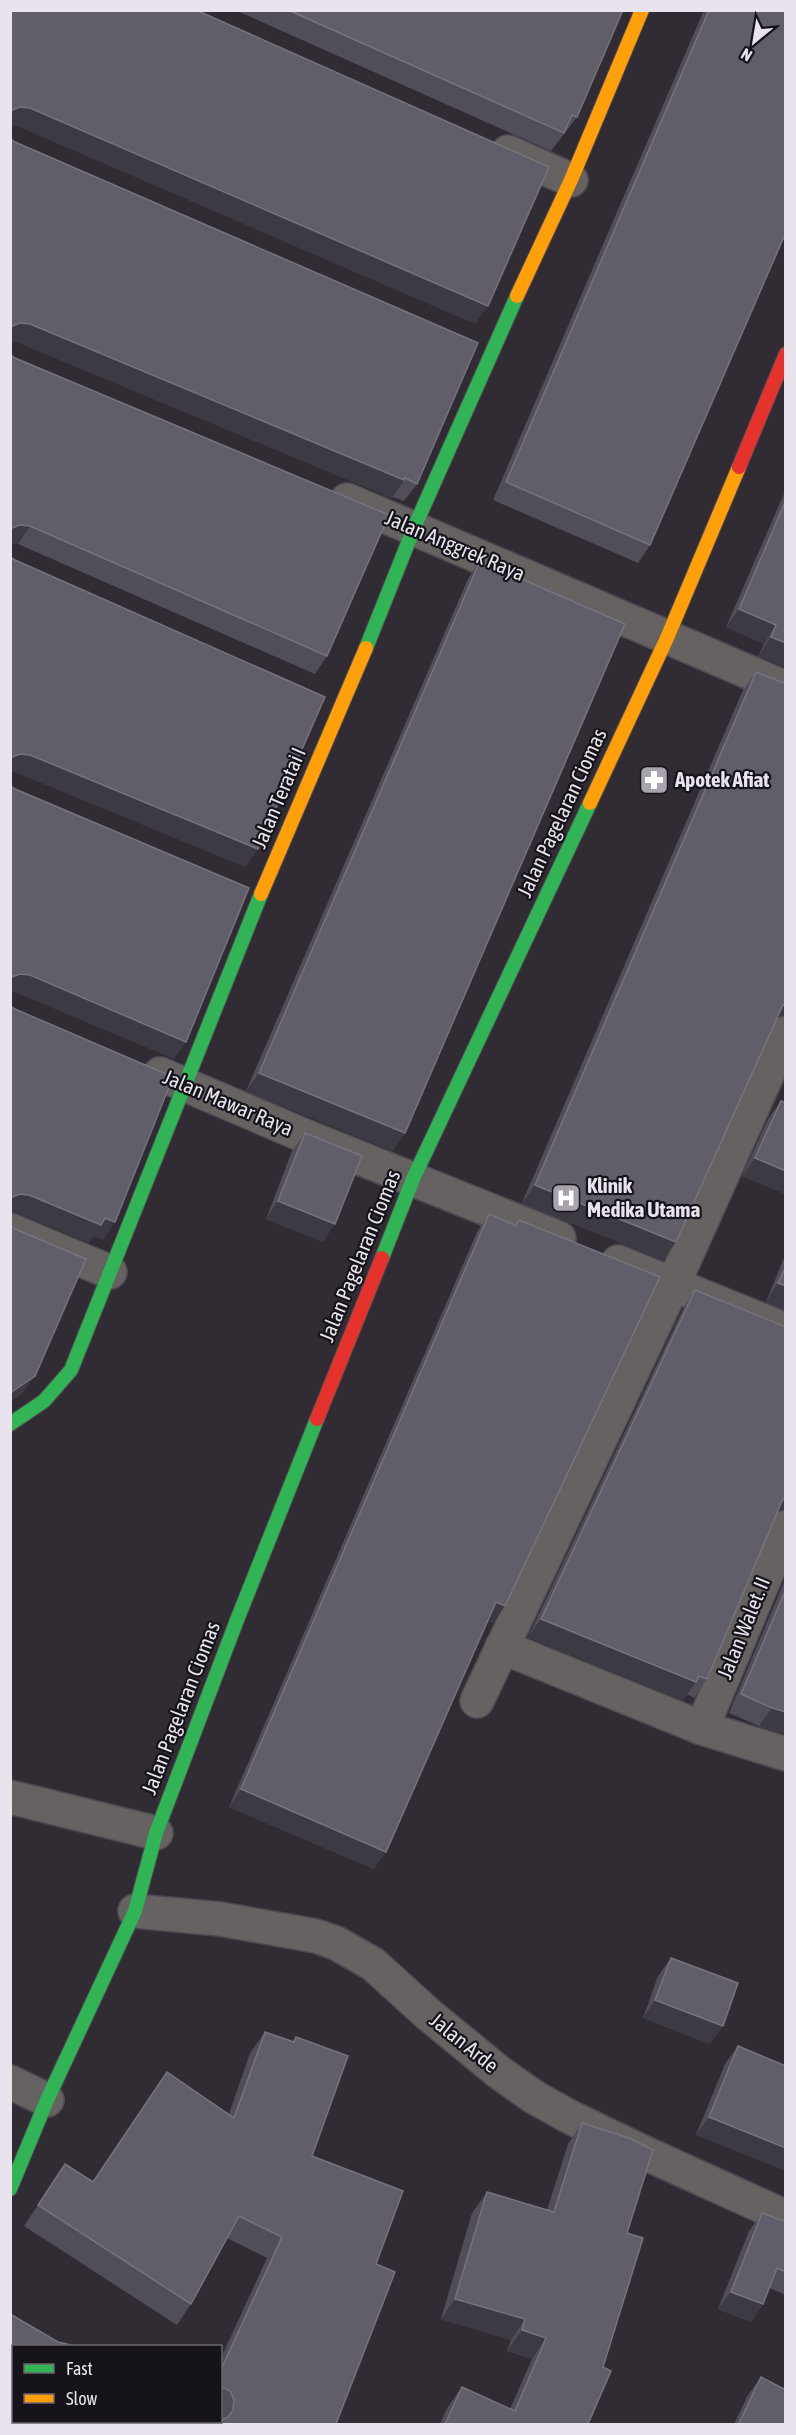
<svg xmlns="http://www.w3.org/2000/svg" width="796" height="2435" font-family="'Asap Condensed',sans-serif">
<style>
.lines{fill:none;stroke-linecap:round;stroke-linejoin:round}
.street-casing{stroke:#4e4a51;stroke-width:36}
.fast-casing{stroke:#4e4a51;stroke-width:16}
.slow-casing{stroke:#4e4a51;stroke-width:16}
.jam-casing{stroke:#4e4a51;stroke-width:16}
.street{stroke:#666262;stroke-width:33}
.fast{stroke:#30b455;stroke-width:14}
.slow{stroke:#ff9f0a;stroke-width:14}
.jam{stroke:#e5322d;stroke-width:14}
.wall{fill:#514e59}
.shaded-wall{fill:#3e3a44}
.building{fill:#625e69;stroke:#77737e;stroke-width:1.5}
.labels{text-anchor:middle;stroke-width:4.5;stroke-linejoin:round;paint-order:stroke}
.street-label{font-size:21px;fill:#e8e3ed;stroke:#17131a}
.poi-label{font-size:21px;font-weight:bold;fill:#e8e3ed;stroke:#17131a;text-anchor:start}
</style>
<rect width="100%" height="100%" fill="#312c34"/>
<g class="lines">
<g class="street-casing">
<g id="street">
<polyline points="508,152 571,180"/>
<polyline points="347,500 786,688"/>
<polyline points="160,1074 305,1136 559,1238"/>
<polyline points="10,1230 110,1272"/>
<polyline points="618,1262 786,1330"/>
<polyline points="502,1647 702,1728 786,1754"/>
<polyline points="477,1701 673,1285 786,1033"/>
<polyline points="702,1728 786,1527"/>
<polyline points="10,1797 156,1833"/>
<polyline points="135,1911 220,1919 316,1936 336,1943 373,1964 428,2014 500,2073 534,2097 570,2117 647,2154 786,2217"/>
<polyline points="10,2082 47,2100"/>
</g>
</g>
<g class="fast-casing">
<g id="fast">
<polyline points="366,648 414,528 517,296"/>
<polyline points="382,1258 413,1179 590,803"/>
<polyline points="10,1424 44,1401 71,1370 261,894"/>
<polyline points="10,2189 47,2100 135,1911 156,1833 237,1620 317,1419"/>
</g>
</g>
<g class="slow-casing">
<g id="slow">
<polyline points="517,296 571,180 642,10"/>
<polyline points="590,803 667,638 739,467"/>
<polyline points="261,894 366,648"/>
</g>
</g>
<g class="jam-casing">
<g id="jam">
<polyline points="739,467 786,354"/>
<polyline points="317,1419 382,1258"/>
</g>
</g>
<use href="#street" class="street"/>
<use href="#fast" class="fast"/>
<use href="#slow" class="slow"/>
<use href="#jam" class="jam"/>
</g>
<g class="wall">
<polygon points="235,10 623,10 577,117 551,151"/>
<polygon points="704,10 786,10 650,545 638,563 493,500"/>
<polygon points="10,139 417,484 404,501 393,497 392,498 17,342"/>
<polygon points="10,355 327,656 315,674 18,544"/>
<polygon points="786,489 786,667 758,656 764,644 726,627"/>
<polygon points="480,561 393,1151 246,1091 468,579"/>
<polygon points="756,672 784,1014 777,1017 676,1242 663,1260 522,1203 743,690"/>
<polygon points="781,1101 786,1103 786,1194 742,1176 768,1119"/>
<polygon points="305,1133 323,1242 266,1219 292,1151"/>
<polygon points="489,1214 515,1226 519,1220 493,1623 487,1621 374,1869 229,1807 477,1232"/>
<polygon points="786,1253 786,1310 766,1302"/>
<polygon points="695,1290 786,1327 786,1509 778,1511 707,1679 694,1698 687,1694 683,1700 528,1637 683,1309"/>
<polygon points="786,1577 786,1734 759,1726 729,1713"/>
<polygon points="671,1958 710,2044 643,2018 658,1976"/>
<polygon points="265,2032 292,2042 296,2037 312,2156 376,2264 336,2424 195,2424 197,2421 220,2421 220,2360 267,2258 227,2238 191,2304 177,2325 24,2226 65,2164 93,2181 167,2072 229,2114 250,2053"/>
<polygon points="738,2046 786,2066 696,2135 725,2064"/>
<polygon points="582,2123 627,2233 603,2367 588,2424 440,2424 447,2408 462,2387 510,2409 532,2359 507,2351 511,2340 441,2319 472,2213 487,2192 547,2210 568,2144"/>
<polygon points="762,2213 786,2222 786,2295 769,2288 763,2304 751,2322 718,2309 749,2231"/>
<polygon points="761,2377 786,2424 734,2424 748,2395"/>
</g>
<g class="shaded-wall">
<polygon points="20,107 30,108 488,306 475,324 17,126 10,125 10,111"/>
<polygon points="20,323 30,324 404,480 392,498 17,342 10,341 10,327"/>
<polygon points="20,525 30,526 18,544 10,543 10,529 12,528"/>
<polygon points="739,609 776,625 764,644 726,627"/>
<polygon points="771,637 786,643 786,667 758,656"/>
<polygon points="20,754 30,755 258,849 245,867 17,773 10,772 10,758"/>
<polygon points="20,974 30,975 186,1042 174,1059 17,993 10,992 10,978 12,977"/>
<polygon points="786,1002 786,1015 784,1014 775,1018"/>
<polygon points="259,1073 405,1133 393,1151 246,1091"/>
<polygon points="755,1158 786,1171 786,1194 742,1176"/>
<polygon points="535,1185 676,1242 663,1260 522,1203"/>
<polygon points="20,1194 29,1195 105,1218 115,1222 103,1240 94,1236 89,1243 17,1213 10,1212 10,1198"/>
<polygon points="278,1201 335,1224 323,1242 266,1219"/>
<polygon points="778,1283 786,1286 786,1310 766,1302"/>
<polygon points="35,1376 22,1394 10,1402 10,1393"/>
<polygon points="786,1496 786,1509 775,1512 769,1519"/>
<polygon points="496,1602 505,1606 493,1623 483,1619"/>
<polygon points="541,1619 696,1682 683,1700 528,1637"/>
<polygon points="772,1708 786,1712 786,1734 759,1726"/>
<polygon points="241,1789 386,1852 374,1869 229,1807"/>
<polygon points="655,2000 723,2026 710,2044 643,2018"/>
<polygon points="709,2117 786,2148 786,2171 696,2135"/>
<polygon points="731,2292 763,2304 751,2322 718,2309"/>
<polygon points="455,2299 525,2319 511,2340 441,2319"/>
<polygon points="522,2330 546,2338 532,2359 507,2351"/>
</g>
<g class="building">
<polygon points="10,10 196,10 549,167 488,306 30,108 20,107 10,111"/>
<polygon points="288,10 623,10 577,117 572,115 564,133"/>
<polygon points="709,10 786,10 786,232 650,545 506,482"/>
<polygon points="10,139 15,142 478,343 417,484 405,478 404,480 30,324 20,323 10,327"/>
<polygon points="10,355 15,358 389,515 327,656 30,526 20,525 12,528 10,529"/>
<polygon points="786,500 786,643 771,637 776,625 739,609"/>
<polygon points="10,557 15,560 325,697 258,849 30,755 20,754 10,758"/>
<polygon points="480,561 625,624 405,1133 259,1073"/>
<polygon points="756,672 786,684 786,1002 782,1007 676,1242 535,1185"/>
<polygon points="10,786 15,789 249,888 186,1042 30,975 20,974 12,977 10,978"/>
<polygon points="10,1006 15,1009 173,1077 115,1222 105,1218 101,1225 29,1195 20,1194 10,1198"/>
<polygon points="781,1101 786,1103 786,1171 755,1158"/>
<polygon points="305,1133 362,1156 335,1224 278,1201"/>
<polygon points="489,1214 516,1226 519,1220 660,1277 505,1606 496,1602 386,1852 241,1789"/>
<polygon points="10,1226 15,1229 86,1259 35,1376 10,1393"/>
<polygon points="786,1266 786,1286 778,1283"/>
<polygon points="695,1290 786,1327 786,1496 782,1501 707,1679 699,1676 696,1682 541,1619"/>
<polygon points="786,1589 786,1712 772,1708 741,1694"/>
<polygon points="671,1958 738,1983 723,2026 655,2000"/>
<polygon points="265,2032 294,2042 296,2037 348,2056 312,2156 403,2191 376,2264 395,2272 336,2424 197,2424 198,2421 220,2421 228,2417 233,2410 234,2400 230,2391 220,2386 220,2372 282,2237 239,2216 191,2304 38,2205 65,2164 93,2182 167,2072 234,2118"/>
<polygon points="738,2046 786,2066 786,2148 709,2117"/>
<polygon points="582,2123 629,2138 653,2150 627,2233 643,2238 603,2367 611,2371 588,2424 445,2424 462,2387 515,2411 546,2338 522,2330 525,2319 455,2299 487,2192 554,2212"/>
<polygon points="762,2213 786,2222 786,2272 777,2268 763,2304 731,2292"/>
<polygon points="10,2314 58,2342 67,2344 72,2346 14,2346 14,2421 128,2421 126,2424 10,2424"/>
<polygon points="761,2377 786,2390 786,2424 742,2424 739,2423"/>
</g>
<defs>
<g id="pharmacy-square" transform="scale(1.5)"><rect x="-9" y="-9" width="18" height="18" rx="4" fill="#a8a3ac" stroke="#17131a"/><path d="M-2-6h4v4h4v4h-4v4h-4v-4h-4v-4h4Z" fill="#fff"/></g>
<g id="hospital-square" transform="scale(1.5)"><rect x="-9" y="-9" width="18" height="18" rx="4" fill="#a8a3ac" stroke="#17131a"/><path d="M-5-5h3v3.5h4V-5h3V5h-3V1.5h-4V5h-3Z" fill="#fff"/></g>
</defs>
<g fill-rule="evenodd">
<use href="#pharmacy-square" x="654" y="780"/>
<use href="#hospital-square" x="566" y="1198"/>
</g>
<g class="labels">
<g class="street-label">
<text transform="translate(455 546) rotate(23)" y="7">Jalan Anggrek Raya</text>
<text transform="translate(279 798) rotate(-67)" y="7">Jalan Teratai I</text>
<text transform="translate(562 813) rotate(-65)" y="7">Jalan Pagelaran Ciomas</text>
<text transform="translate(228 1103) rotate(23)" y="7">Jalan Mawar Raya</text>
<text transform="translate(360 1256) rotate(-68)" y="7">Jalan Pagelaran Ciomas</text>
<text transform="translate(744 1628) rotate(-68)" y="7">Jalan Walet. II</text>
<text transform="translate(181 1708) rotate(-69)" y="7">Jalan Pagelaran Ciomas</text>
<text transform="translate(464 2043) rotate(39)" y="7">Jalan Arde</text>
</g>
<g class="poi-label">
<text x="675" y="787">Apotek Afiat</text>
<text x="587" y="1193">Klinik<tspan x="587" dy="24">Medika Utama</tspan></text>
</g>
</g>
<rect width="796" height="2435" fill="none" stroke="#e8e3ed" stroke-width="24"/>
<rect x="12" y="2345" width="210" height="78" fill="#17131a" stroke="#6b666e" stroke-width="1.5"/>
<rect x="24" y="2364" width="30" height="9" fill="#30b455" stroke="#6b666e" stroke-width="1.5"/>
<text x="66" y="2375" font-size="18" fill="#e8e3ed">Fast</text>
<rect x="24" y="2394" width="30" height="9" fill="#ff9f0a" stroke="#6b666e" stroke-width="1.5"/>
<text x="66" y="2405" font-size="18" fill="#e8e3ed">Slow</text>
<g transform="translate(754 42) rotate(210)" stroke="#17131a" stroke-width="4.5" paint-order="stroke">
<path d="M0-4.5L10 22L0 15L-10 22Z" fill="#e8e3ed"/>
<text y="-9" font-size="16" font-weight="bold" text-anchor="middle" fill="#e8e3ed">N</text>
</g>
</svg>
